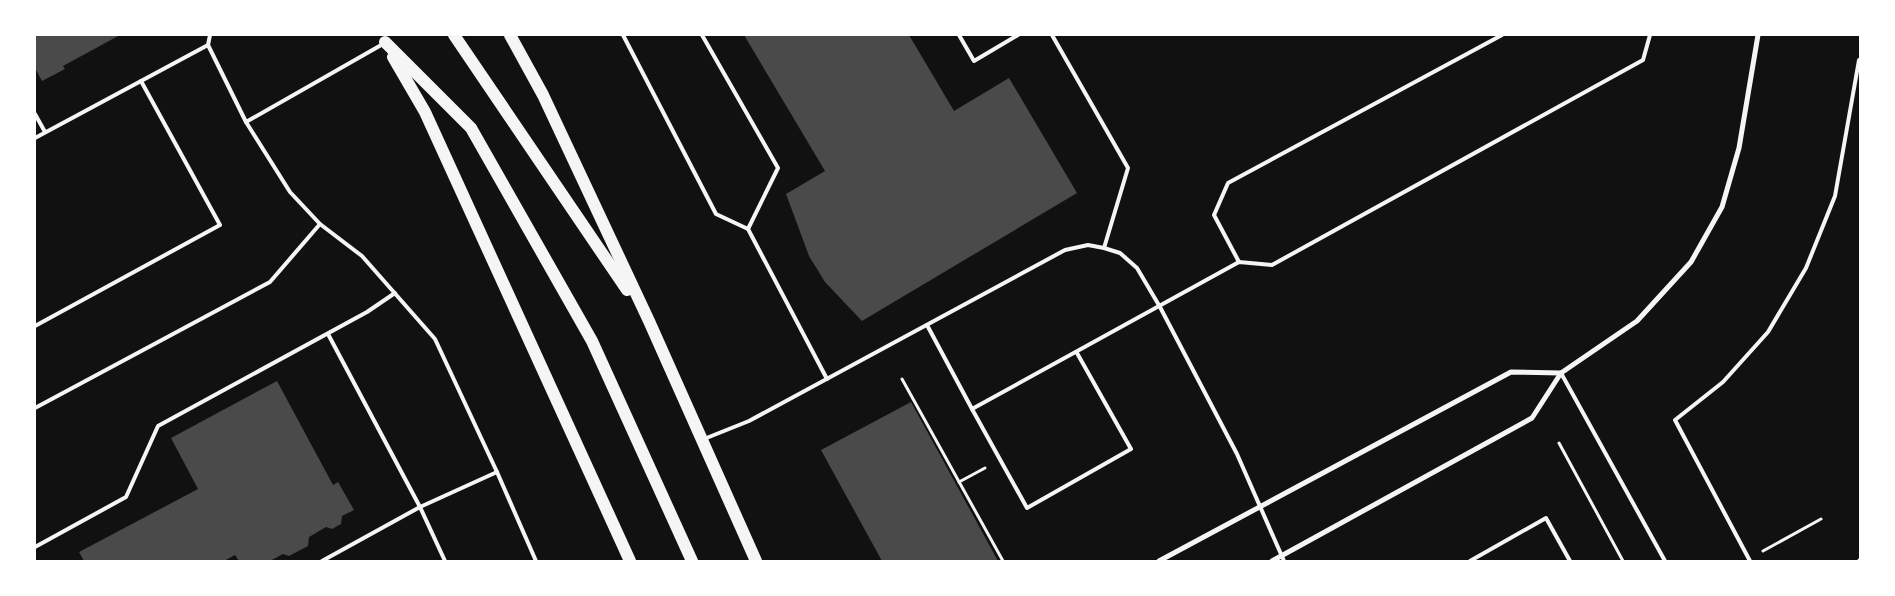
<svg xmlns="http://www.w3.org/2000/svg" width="1895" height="596" font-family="'Exo 2',sans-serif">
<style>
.building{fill:#4a4a4a}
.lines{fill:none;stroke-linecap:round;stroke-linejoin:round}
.path{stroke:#f5f5f5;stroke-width:3}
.service{stroke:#f5f5f5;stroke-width:4}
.minor{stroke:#f5f5f5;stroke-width:5}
.primary{stroke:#f5f5f5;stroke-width:12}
</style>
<rect width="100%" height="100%" fill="#111"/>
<g class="building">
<polygon points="35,35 120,35 63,66 65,69 42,81 35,68"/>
<polygon points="744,35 909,35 954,111 1009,78 1077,193 862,321 825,282 809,256 786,194 825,171"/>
<polygon points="277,381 333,485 338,482 354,510 342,516 341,524 332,529 326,527 309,537 308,546 289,556 283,554 270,561 239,561 235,555 224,561 84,561 79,552 198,489 171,438"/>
<polygon points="911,402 998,561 882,561 821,450"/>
</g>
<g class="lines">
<g class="path">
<polyline points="902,379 1003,561"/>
<polyline points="1559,443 1623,561"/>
<polyline points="959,482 985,468"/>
<polyline points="1763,551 1821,519"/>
</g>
<g class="service">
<polyline points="210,35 208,45 246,122 290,192 320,224 362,256 435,339 497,472 536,561"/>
<polyline points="623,35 716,214 748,229 827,379"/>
<polyline points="702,35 778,168 748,229"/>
<polyline points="959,35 974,61 1018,35"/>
<polyline points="1052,35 1128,168 1104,248"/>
<polyline points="35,114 45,132"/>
<polyline points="246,122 383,44"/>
<polyline points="35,138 208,45"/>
<polyline points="1239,262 1214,215 1228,183 1502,35"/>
<polyline points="927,325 972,409 1239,262 1272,265 1643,60 1650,35"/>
<polyline points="35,326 220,225 141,81"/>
<polyline points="328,334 420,507 445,561"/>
<polyline points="1561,373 1665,561"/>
<polyline points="35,408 270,282 320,224"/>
<polyline points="972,409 1027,508 1131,449 1077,353"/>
<polyline points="704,439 749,421 1065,250 1088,245 1104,248 1120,253 1137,268 1160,307 1237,454 1284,561"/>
<polyline points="35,547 126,497 158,426 367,312 395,293"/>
<polyline points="322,561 420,507 497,472"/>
<polyline points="1470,561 1546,518 1570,561"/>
<polyline points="1750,561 1675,420 1723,382 1768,332 1806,268 1835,196 1859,60"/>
<polyline points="1859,561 1860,560"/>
</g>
<g class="minor">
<polyline points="1159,561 1511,372 1561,373"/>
<polyline points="1272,561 1532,418 1561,373 1637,321 1691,262 1722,207 1739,148 1758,35"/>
</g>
<g class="primary">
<polyline points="454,35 627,290"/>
<polyline points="510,35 543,95 649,321 756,561"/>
<polyline points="385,42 471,128 592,341 692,561"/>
<polyline points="393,57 425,112 630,561"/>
</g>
</g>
<rect width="1895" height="596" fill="none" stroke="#ffffff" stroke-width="72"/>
</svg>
